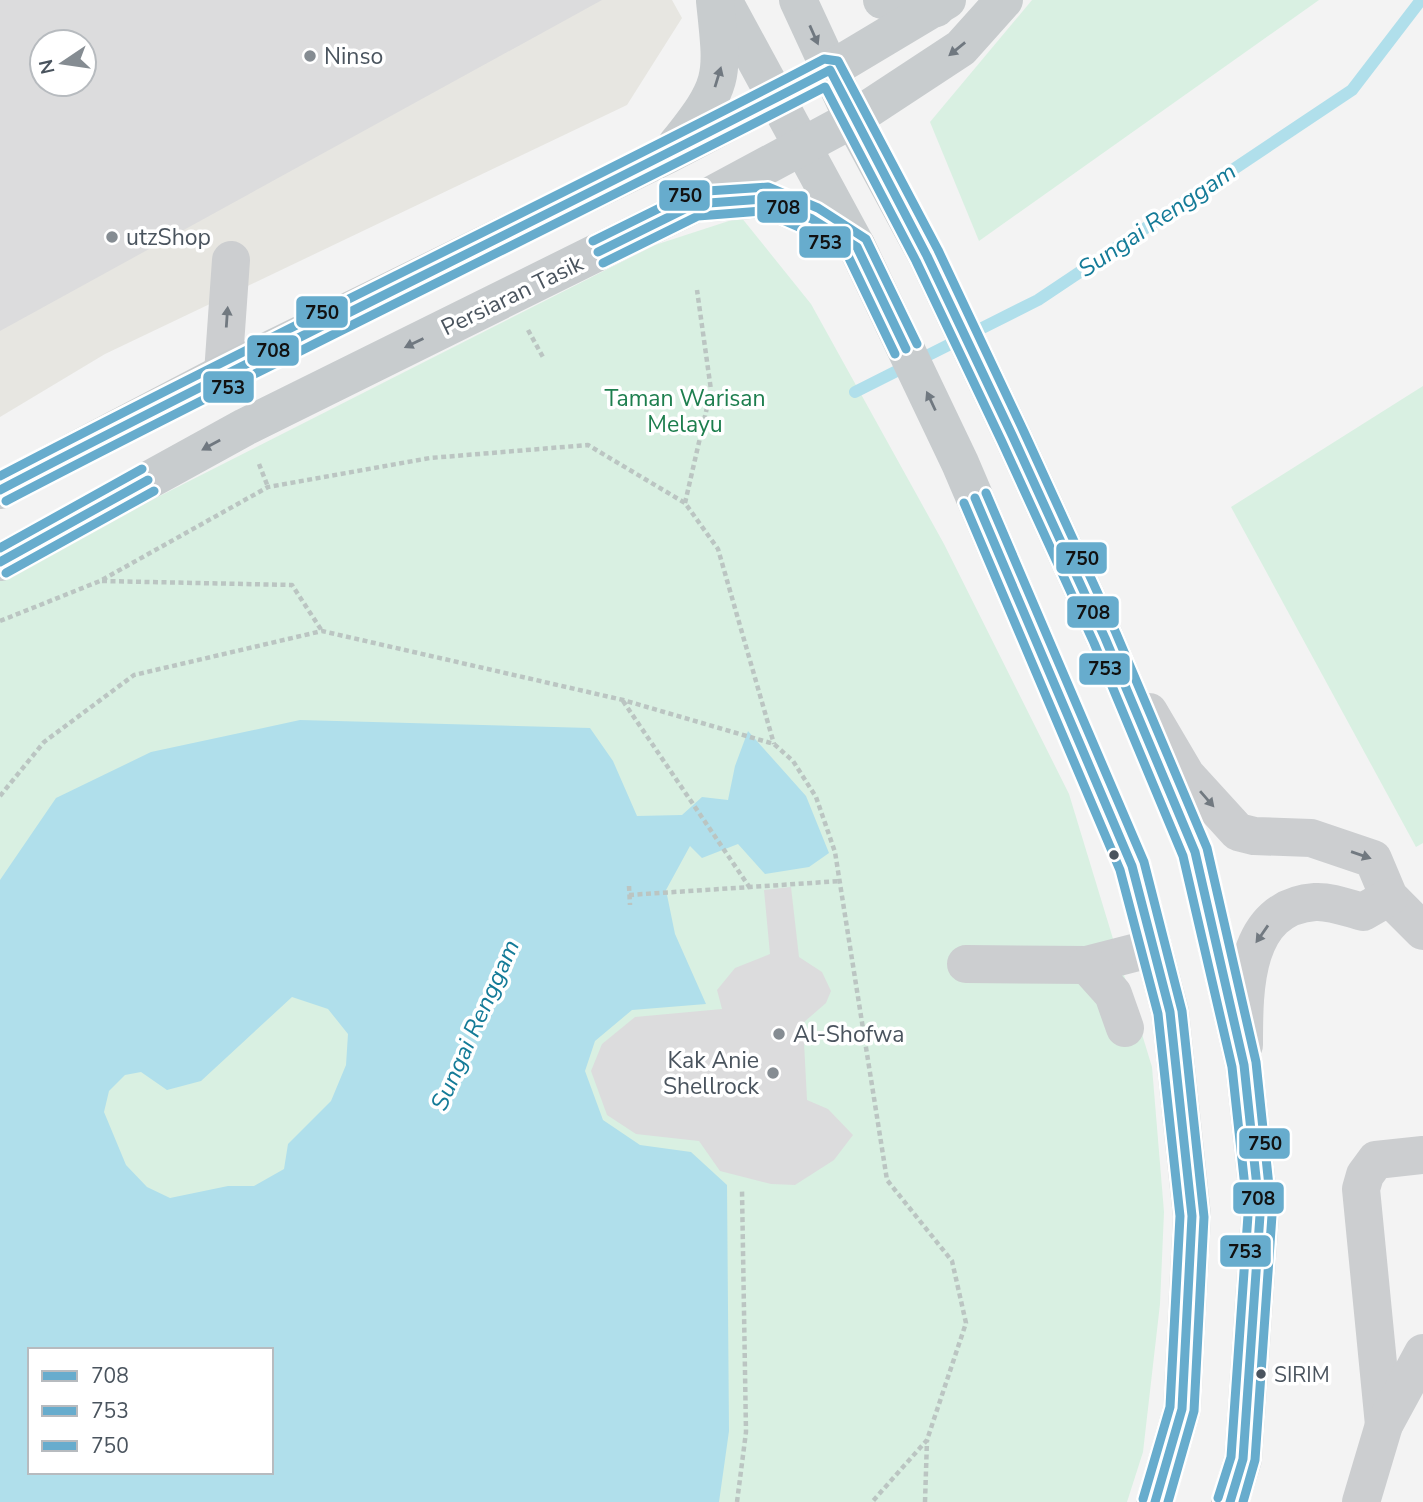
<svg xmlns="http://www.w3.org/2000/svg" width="1423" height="1502" font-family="'Nunito Sans',sans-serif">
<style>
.commercial{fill:#e7e6e1;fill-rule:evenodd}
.green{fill:#d9f0e2;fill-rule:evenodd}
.water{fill:#b0dfeb;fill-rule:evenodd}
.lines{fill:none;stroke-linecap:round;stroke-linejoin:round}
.stream{stroke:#b0dfeb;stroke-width:12}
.building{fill:#dcdcdd;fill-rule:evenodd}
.path{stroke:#bbc5c2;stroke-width:4.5;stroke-dasharray:5 3.5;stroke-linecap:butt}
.minor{stroke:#ccced0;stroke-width:38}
.major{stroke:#c8ccce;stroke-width:38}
.bus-1-casing{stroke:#fff;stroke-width:14}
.bus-2-casing{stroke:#fff;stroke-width:14}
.bus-3-casing{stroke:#fff;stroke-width:14}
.bus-1{stroke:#67accd;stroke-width:9}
.bus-2{stroke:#67accd;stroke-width:9}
.bus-3{stroke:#67accd;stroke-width:9}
.oneway{fill:#707880}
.oneway2{fill:#717980}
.poi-dot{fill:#858c92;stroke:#fff;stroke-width:2.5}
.bus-dot{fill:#4a545e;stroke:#fff;stroke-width:2.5}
.labels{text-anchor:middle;stroke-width:7;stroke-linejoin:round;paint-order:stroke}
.bus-label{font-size:21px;fill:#4a545e;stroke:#fff;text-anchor:start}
.poi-label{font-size:23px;fill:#4a545e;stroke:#fff;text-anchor:start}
.street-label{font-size:23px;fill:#4a545e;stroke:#fff}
.park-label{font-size:23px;fill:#1d7e4e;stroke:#fff}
.water-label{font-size:24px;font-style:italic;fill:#147b98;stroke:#fff}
.line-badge{stroke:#fff;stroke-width:2.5}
.pale-badge-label{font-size:19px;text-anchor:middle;font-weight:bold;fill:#111}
</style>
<rect width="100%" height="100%" fill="#f3f3f3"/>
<path class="commercial" d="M0,0h672l10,18 -55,87 -522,249 -105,63zM42,42h42v42h-42z"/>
<g class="green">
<polygon points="1032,0 1319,0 979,241 930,122"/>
<path d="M741,217l70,87 133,240 125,250 83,273 12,145 -4,92 -17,148 -16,50h-1127v-925l655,-332zM30,1350h241v122h-241z"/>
<polygon points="1423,386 1423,843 1416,847 1231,507"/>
</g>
<path class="water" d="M300,720l290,8 23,33 24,55 45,-1 20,-18 26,3 7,-34 13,-35 58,65 23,57 -20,14 -44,7 -27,-30 -36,14 -12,-12 -24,44 9,44 31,70 -74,6 -37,31 -10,30 18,49 37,25 51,7 36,33 2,246 -10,71h-719v-622l56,-82 95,-46zM292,997l36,12 20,25 -2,31 -15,36 -43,43 -4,25 -30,17h-26l-58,12 -23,-11 -21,-22 -22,-53 5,-21 16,-16 16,-3 26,18 34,-9zM30,1350h241v122h-241z"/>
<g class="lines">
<polyline class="stream" points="855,392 1038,300 1352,90 1421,0"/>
</g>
<g class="building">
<path d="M0,0h602l-602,331zM42,42h42v42h-42z"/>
<polygon points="791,887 799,957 822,972 831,991 826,1003 803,1023 807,1100 828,1109 853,1135 834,1160 795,1185 771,1184 720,1171 699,1141 636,1134 607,1115 591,1071 602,1044 635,1017 722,1009 717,990 735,968 770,954 764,890"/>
</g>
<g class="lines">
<g class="path">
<polyline points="528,330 544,359"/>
<polyline points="259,464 268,487"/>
<polyline points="685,503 711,390 697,290"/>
<polyline points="102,581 292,585 322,631"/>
<polyline points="0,621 100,581 268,487 430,458 588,445 685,503 718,549 774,744"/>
<polyline points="623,701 750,888"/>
<polyline points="0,796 44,742 134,675 322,631 623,700 774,744 793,761 816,797 835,852 887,1180 952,1261 966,1323 927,1440 872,1502"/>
<polyline points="629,886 630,905"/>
<polyline points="629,895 841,881"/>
<polyline points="737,1502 746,1432 742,1190"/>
<polyline points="925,1502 927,1440"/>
</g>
<g class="minor">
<polyline points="223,373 231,260"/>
<polyline points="1149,712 1186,775 1238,832 1254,836 1311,838 1373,859 1389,897 1423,931"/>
<polyline points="966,964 1087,965 1153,948"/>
<polyline points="1087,965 1113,994 1125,1028"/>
<path d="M1244,1045c0,-54 -1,-138 71,-143 15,-1 33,6 48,10l26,-15"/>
<polyline points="1384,1425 1361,1189 1365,1175 1376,1160 1423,1155"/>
<polyline points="1361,1502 1384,1425 1423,1353"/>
</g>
<g class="major">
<polyline points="723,0 857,247 960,463 1132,866 1170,1012 1192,1216 1182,1409 1155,1502"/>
<polyline points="798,0 853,119 927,256 1013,437 1105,638 1195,852 1244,1065 1260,1215 1243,1459 1230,1502"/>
<polyline points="882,0 936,8"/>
<path d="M677,144c49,-61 46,-67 38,-143"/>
<polyline points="707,203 764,199 812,219 856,245"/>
<polyline points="0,490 223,373 669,154 830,70 947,0"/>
<polyline points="0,562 245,427 695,204 853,119 961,48 1004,0"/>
</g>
<g class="bus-1-casing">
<g id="bus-1">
<polyline points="598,252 695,204 764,199 812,219 857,247 906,349"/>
<path d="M0,490c275,-144 555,-277 830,-420l97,186 86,181 92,201 90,214 49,213 16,150 -17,244 -13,43"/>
<polyline points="975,498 1132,866 1170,1012 1192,1216 1182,1409 1155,1502"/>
<polyline points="0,562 148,480"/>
</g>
</g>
<g class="bus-2-casing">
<g id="bus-2">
<polyline points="603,263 698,216 762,211 806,230 848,256 895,354"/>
<path d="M6,501c271,-142 547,-273 819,-414l91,174 86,181 92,201 89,213 49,211 16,148 -17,242 -13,41"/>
<polyline points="964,503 1120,870 1158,1014 1180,1216 1170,1407 1143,1499"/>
<polyline points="6,573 154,491"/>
</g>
</g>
<g class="bus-3-casing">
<g id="bus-3">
<polyline points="593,241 692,192 768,187 818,208 866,239 917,344"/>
<path d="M0,476c273,-143 551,-274 824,-417l14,2 100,189 86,182 92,201 91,215 49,214 16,153 -17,245 -12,42"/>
<polyline points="986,493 1144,862 1182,1011 1204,1217 1194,1411 1168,1502"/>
<polyline points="0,548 142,469"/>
</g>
</g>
<use href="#bus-1" class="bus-1"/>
<use href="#bus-2" class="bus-2"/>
<use href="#bus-3" class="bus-3"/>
</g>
<defs><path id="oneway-solid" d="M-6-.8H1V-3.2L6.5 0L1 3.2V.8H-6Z" transform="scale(1.75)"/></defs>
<g class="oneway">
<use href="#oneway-solid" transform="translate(814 35) rotate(66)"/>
<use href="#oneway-solid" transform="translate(957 49) rotate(141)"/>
<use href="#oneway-solid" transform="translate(718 77) rotate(-73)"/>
<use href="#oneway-solid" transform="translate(414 343) rotate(154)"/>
<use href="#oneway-solid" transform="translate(931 401) rotate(-115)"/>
<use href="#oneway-solid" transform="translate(211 445) rotate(151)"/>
</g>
<g class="oneway2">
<use href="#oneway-solid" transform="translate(227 317) rotate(-86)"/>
<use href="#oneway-solid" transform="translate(1207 799) rotate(49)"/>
<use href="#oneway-solid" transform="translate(1361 855) rotate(19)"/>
<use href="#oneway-solid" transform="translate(1262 934) rotate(125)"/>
</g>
<g class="poi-dot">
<circle cx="310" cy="56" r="7"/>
<circle cx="112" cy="237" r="7"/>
<circle cx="779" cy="1034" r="7"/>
<circle cx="773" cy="1073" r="7"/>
</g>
<g class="bus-dot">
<circle cx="1114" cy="855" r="6"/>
<circle cx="1261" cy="1374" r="6"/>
</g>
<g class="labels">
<g class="bus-label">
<text x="1274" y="1382">SIRIM</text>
</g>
<g class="poi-label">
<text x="324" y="64">Ninso</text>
<text x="126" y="245">utzShop</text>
<text x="793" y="1042">Al-Shofwa</text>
<text x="759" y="1068" text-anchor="end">Kak Anie<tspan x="759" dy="26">Shellrock</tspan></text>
</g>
<g class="street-label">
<text transform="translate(512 295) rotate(-26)" y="8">Persiaran Tasik</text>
</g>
<g class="park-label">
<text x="685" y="406">Taman Warisan<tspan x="685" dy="26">Melayu</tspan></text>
</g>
<g class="water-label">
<text transform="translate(1157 220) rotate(-34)" y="8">Sungai Renggam</text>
<text transform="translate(475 1025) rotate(-66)" y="8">Sungai Renggam</text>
</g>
</g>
<g class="line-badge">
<rect x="658" y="179" width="53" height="33" rx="7" fill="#67accd"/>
<rect x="756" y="190" width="53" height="34" rx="7" fill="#67accd"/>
<rect x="798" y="225" width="54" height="34" rx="7" fill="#67accd"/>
<rect x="295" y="295" width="54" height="34" rx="7" fill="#67accd"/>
<rect x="246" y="334" width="54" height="33" rx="7" fill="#67accd"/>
<rect x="202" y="370" width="53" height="34" rx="7" fill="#67accd"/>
<rect x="1055" y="541" width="53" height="34" rx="7" fill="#67accd"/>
<rect x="1066" y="595" width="54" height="34" rx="7" fill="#67accd"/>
<rect x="1078" y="652" width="53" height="34" rx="7" fill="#67accd"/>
<rect x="1238" y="1127" width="53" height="33" rx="7" fill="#67accd"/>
<rect x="1232" y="1181" width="53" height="34" rx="7" fill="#67accd"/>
<rect x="1219" y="1234" width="53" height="34" rx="7" fill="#67accd"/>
</g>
<g class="pale-badge-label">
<text x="685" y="202">750</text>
<text x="783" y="214">708</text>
<text x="825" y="249">753</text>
<text x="322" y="319">750</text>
<text x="273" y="357">708</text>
<text x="228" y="394">753</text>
<text x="1082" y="565">750</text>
<text x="1093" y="619">708</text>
<text x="1105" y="675">753</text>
<text x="1265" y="1150">750</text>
<text x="1258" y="1205">708</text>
<text x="1245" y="1258">753</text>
</g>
<rect x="28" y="1348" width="245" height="126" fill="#ffffff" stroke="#b7bbbf" stroke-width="2"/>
<rect x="42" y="1371" width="35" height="10" fill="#67accd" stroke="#b7bbbf" stroke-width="2"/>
<text x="91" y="1383" font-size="21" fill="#4a545e">708</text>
<rect x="42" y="1406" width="35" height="10" fill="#67accd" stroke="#b7bbbf" stroke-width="2"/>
<text x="91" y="1418" font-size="21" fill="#4a545e">753</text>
<rect x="42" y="1441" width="35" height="10" fill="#67accd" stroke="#b7bbbf" stroke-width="2"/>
<text x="91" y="1453" font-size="21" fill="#4a545e">750</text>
<g transform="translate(63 63) rotate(257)"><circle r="33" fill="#ffffff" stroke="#b7bbbf" stroke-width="2"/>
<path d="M0-5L12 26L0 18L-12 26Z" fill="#858c92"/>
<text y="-10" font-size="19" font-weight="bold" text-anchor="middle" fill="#4a545e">N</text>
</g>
</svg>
